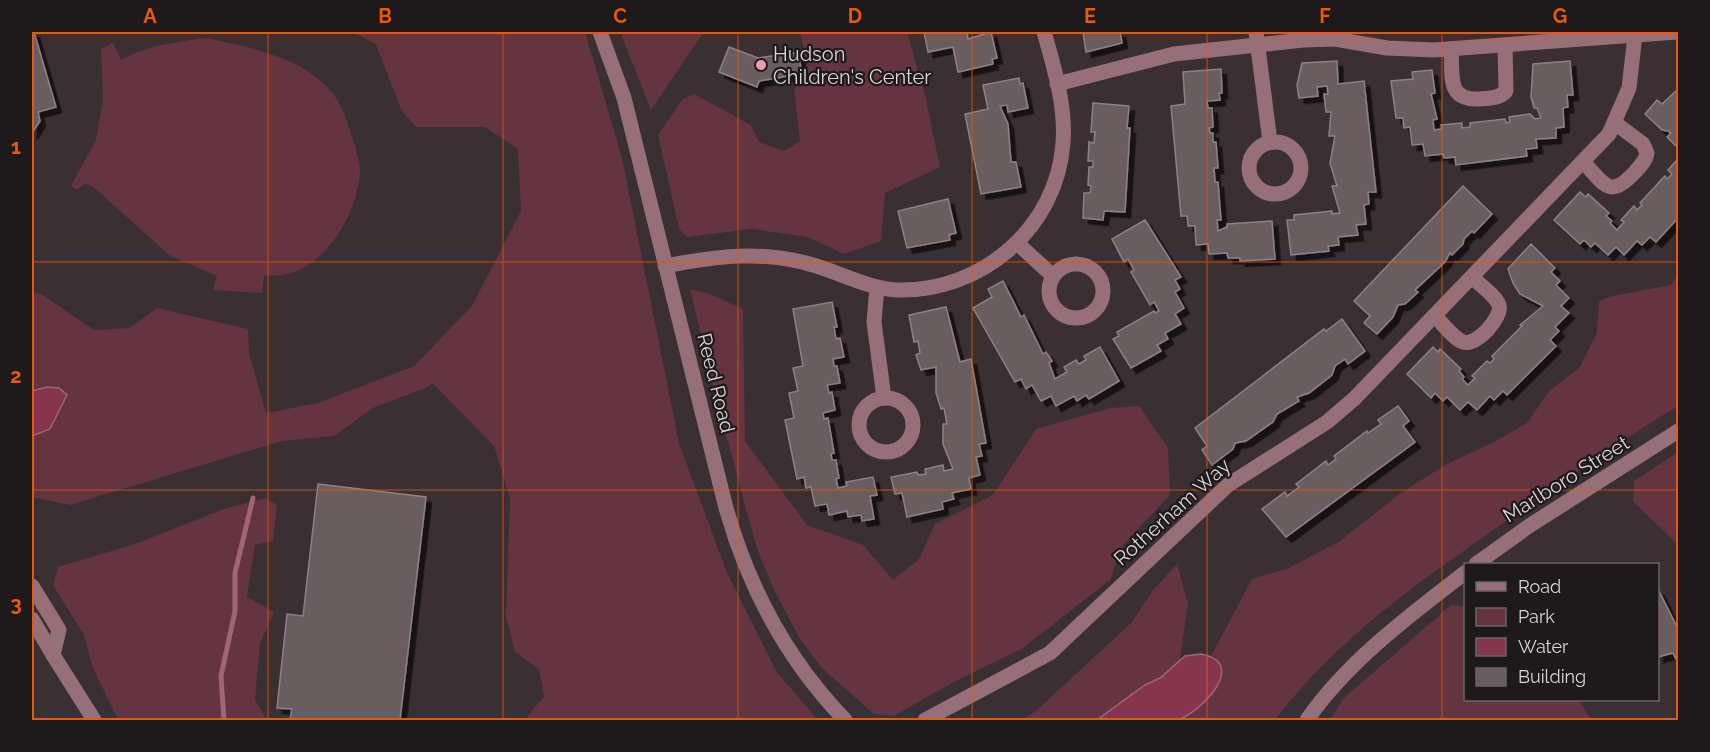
<svg xmlns="http://www.w3.org/2000/svg" width="1710" height="752" font-family="Raleway,sans-serif">
<style>
.green{fill:#643441}
.water{fill:#86354e;stroke:#a06576;stroke-width:1.5}
.lines{fill:none;stroke-linecap:round;stroke-linejoin:round}
.stream{stroke:#a06576;stroke-width:5}
.building{fill:#695d5f;stroke:#8e8184;stroke-width:1.5;filter:url(#shadow)}
.minor{stroke:#976f79;stroke-width:15}
.grid{fill:none;stroke:#e8590c;stroke-width:1.5;stroke-opacity:0.55}
.poi-dot{fill:#f19ab0;stroke:#1e191a;stroke-width:2}
.labels{text-anchor:middle;stroke-width:4.5;stroke-linejoin:round;paint-order:stroke}
.poi-label{font-size:20px;fill:#dbd4d5;stroke:#1e191a;text-anchor:start}
.street-label{font-size:20px;fill:#dbd4d5;stroke:#1e191a}
.neatline{fill:none;stroke:#e8590c;stroke-width:2}
.grid-label{font-size:20px;text-anchor:middle;font-weight:bold;fill:#e8590c}
</style>
<defs>
<filter id="shadow"><feDropShadow dx="5.5" dy="5.5" stdDeviation="0" flood-color="#0009"/></filter>
</defs>
<rect width="100%" height="100%" fill="#3a2f32"/>
<g class="green">
<polygon points="351,32 585,32 622,158 679,443 727,573 776,671 818,720 525,720 544,696 539,669 515,652 506,616 510,498 494,446 432,383 428,387 373,408 334,436 282,441 70,505 32,497 32,292 41,294 94,330 130,328 157,308 248,329 249,353 266,413 318,403 414,366 472,306 521,211 518,149 485,127 416,127 401,109 376,44"/>
<polygon points="620,32 700,32 701,36 651,110"/>
<polygon points="800,32 907,32 925,95 940,167 885,193 881,241 844,254 808,237 752,229 687,237 679,229 658,135 682,100 694,94 751,125 759,142 784,151 800,141 794,88 810,79"/>
<path d="M206,38c38,8 88,17 118,46 15,13 20,29 26,47 4,12 10,28 10,41 -3,40 -31,92 -73,102 -8,2 -16,1 -23,2l-2,17 -49,-3 4,-14 -48,-21 -72,-65 -12,-7 -8,7 -6,-4 25,-46 7,-40 -2,-51 12,-6 8,17c27,-15 55,-18 85,-22z"/>
<path d="M1678,274v132c-58,35 -114,75 -170,114 -84,58 -171,118 -233,200h-98l34,-24 5,-38 -5,-2 41,-77 37,-11 51,-27 58,-46 47,-30 51,-24 31,-18 23,-33 29,-22 18,-35 2,-31 9,-5 63,-12z"/>
<polygon points="690,289 710,294 743,309 745,441 807,525 863,545 893,580 919,559 935,524 993,495 1036,429 1111,408 1139,406 1168,448 1170,495 1122,546 1110,580 1023,648 950,684 894,716 874,714 821,667 799,637 774,590 757,549 714,390"/>
<polygon points="1678,452 1678,545 1633,501 1634,481"/>
<polygon points="265,498 277,505 273,541 255,545 247,597 274,612 260,643 255,700 267,720 118,720 92,666 84,635 53,585 58,567 135,544 224,509"/>
<polygon points="1177,564 1188,603 1180,660 1160,678 1145,685 1097,720 1022,720 1036,711 1131,623 1154,589"/>
<polygon points="1451,605 1465,606 1466,700 1579,700 1591,720 1330,720 1344,698"/>
</g>
<g class="water">
<polygon points="47,387 59,388 67,395 50,429 32,436 32,391"/>
<path d="M1201,654c48,9 1,57 -23,66 -11,4 -66,1 -81,0l48,-35 15,-7 25,-22z"/>
</g>
<g class="lines">
<polyline class="stream" points="224,720 221,676 235,611 235,573 253,498"/>
</g>
<g class="building">
<polygon points="32,32 34,32 56,107 38,112 40,121 32,133"/>
<polygon points="924,32 967,32 968,39 991,32 997,58 992,59 993,64 958,72 953,47 928,52"/>
<polygon points="1083,32 1120,32 1122,43 1086,52"/>
<polygon points="729,47 758,58 798,52 802,74 759,81 757,87 719,72"/>
<polygon points="1337,61 1338,84 1364,81 1376,192 1368,192 1369,204 1364,205 1366,224 1356,225 1358,235 1338,237 1339,245 1328,246 1329,251 1291,255 1287,220 1294,220 1294,215 1332,211 1332,214 1340,213 1332,186 1337,186 1330,163 1335,136 1329,136 1331,112 1326,112 1324,94 1328,94 1327,86 1317,87 1318,96 1299,98 1297,85 1302,63"/>
<polygon points="1570,61 1573,95 1567,95 1568,107 1563,108 1564,127 1556,128 1556,138 1536,139 1537,148 1526,149 1527,156 1456,165 1455,157 1444,158 1443,154 1425,156 1423,144 1412,145 1410,127 1404,128 1403,118 1396,118 1391,81 1413,79 1412,72 1432,70 1435,93 1431,94 1437,119 1433,120 1434,130 1442,129 1441,125 1462,123 1462,128 1470,127 1470,123 1505,119 1506,123 1510,122 1509,117 1530,114 1535,119 1541,118 1537,108 1534,108 1531,97 1533,64"/>
<polygon points="1221,69 1222,93 1219,93 1220,100 1207,101 1208,108 1212,108 1213,127 1209,128 1210,133 1213,133 1213,142 1216,142 1218,168 1214,168 1215,182 1218,182 1221,220 1217,220 1218,231 1227,227 1227,224 1272,221 1275,259 1240,261 1240,258 1228,258 1227,253 1209,254 1208,244 1196,245 1195,226 1188,226 1187,216 1181,216 1171,106 1185,104 1183,72"/>
<polygon points="1019,78 1020,84 1023,83 1028,108 1008,112 1007,105 1000,106 1008,124 1011,162 1016,162 1021,187 981,194 965,114 988,109 983,85"/>
<polygon points="1678,89 1678,148 1667,137 1671,133 1668,131 1662,130 1645,114 1657,100 1662,104"/>
<polygon points="1093,103 1129,106 1127,128 1130,128 1125,212 1104,211 1103,220 1083,218 1084,193 1090,193 1091,186 1088,185 1089,167 1093,167 1093,161 1088,161 1089,142 1094,143 1095,132 1091,132"/>
<polygon points="1678,159 1678,218 1656,242 1650,237 1642,245 1637,241 1624,255 1616,247 1608,255 1595,243 1591,247 1584,240 1580,244 1554,220 1580,192 1586,197 1588,194 1609,213 1606,216 1612,221 1610,223 1617,230 1624,222 1621,220 1634,206 1637,210 1642,205 1640,203 1665,176 1667,179 1672,174 1668,170"/>
<polygon points="1463,186 1492,214 1474,233 1472,231 1464,239 1463,244 1452,255 1450,253 1445,262 1415,290 1418,292 1405,304 1398,305 1393,317 1377,334 1364,323 1370,316 1354,301"/>
<polygon points="948,199 956,233 949,235 950,240 907,248 898,211"/>
<polygon points="1145,220 1181,277 1175,280 1180,289 1175,292 1184,308 1175,314 1181,324 1165,333 1168,339 1157,345 1161,351 1131,368 1113,339 1119,336 1117,332 1154,311 1155,313 1159,311 1154,302 1150,305 1131,272 1134,270 1128,259 1124,262 1112,239"/>
<polygon points="1531,244 1555,268 1551,272 1560,281 1556,285 1569,298 1561,306 1569,313 1555,327 1559,331 1550,340 1556,346 1507,395 1503,391 1494,400 1490,396 1477,410 1468,402 1460,410 1447,397 1443,401 1435,393 1431,398 1407,374 1433,347 1438,352 1440,349 1461,369 1459,371 1464,377 1462,379 1468,385 1475,378 1472,376 1487,361 1490,363 1494,359 1492,356 1522,326 1520,325 1543,306 1520,294 1513,283 1508,269"/>
<polygon points="1003,281 1021,317 1024,315 1043,354 1046,352 1052,361 1049,363 1055,379 1067,372 1064,367 1076,360 1079,364 1086,360 1084,356 1100,347 1119,381 1089,399 1086,395 1077,401 1074,396 1056,406 1051,396 1041,401 1032,385 1026,389 1021,379 1015,382 973,308 992,297 988,289"/>
<polygon points="832,302 837,327 834,327 836,339 840,338 844,357 833,359 834,366 837,366 840,383 827,385 829,393 832,392 835,410 823,413 824,419 828,418 834,453 831,454 832,460 836,460 839,478 836,479 838,488 847,486 846,482 873,477 877,495 870,496 874,519 862,521 861,515 848,517 847,511 829,515 827,504 815,506 811,487 806,488 804,477 797,479 785,420 794,418 789,393 798,391 793,368 803,366 793,309"/>
<polygon points="946,307 960,362 971,359 986,443 979,444 982,456 976,457 980,475 969,478 971,489 952,493 954,499 942,502 943,509 907,517 902,493 895,494 891,477 917,472 918,475 926,474 925,469 943,465 944,471 953,469 943,444 943,424 947,424 944,408 941,409 936,393 936,367 921,370 916,355 920,353 918,341 914,342 909,315"/>
<polygon points="1342,319 1365,351 1348,364 1345,359 1335,366 1332,375 1309,393 1297,397 1299,401 1277,414 1273,422 1246,441 1235,443 1233,449 1212,465 1202,450 1207,446 1195,428 1324,329 1326,331"/>
<polygon points="1398,406 1409,421 1403,426 1415,442 1286,537 1262,509 1285,492 1287,496 1299,487 1296,484 1326,461 1328,465 1336,459 1334,456 1367,431 1368,433 1381,424 1378,420"/>
<polygon points="318,484 426,497 400,720 290,720 292,709 277,708 287,614 303,616"/>
<polygon points="1658,589 1678,629 1678,658 1676,659 1673,653 1658,657"/>
</g>
<g class="lines">
<g class="minor">
<path d="M600,32l24,66 102,410c23,81 61,152 119,212"/>
<polyline points="1256,32 1270,142"/>
<path d="M1451,49c2,27 -5,52 29,50 10,-1 19,0 26,-8l-1,-46"/>
<polyline points="1057,84 1174,54 1303,40 1335,39 1387,48 1434,50 1677,32"/>
<circle cx="1275" cy="168" r="26"/>
<path d="M1583,162c22,22 26,38 52,10 5,-6 11,-11 12,-19l-4,-9 -28,-21"/>
<polyline points="1017,243 1053,276"/>
<circle cx="1076" cy="291" r="27"/>
<path d="M665,266c52,-10 97,-16 148,-1 28,8 54,23 83,25 85,3 161,-62 167,-147 3,-37 -9,-76 -19,-111"/>
<polyline points="877,287 874,322 884,398"/>
<path d="M1435,316c8,8 18,22 28,26 13,5 40,-25 36,-37 -4,-10 -19,-20 -27,-28"/>
<circle cx="886" cy="425" r="27"/>
<polyline points="1476,564 1529,526 1678,431"/>
<polyline points="32,586 59,630 53,655 32,619"/>
<polyline points="53,655 94,720"/>
<polyline points="925,720 1050,653 1228,485 1327,422 1354,399 1609,134 1629,88 1635,35"/>
<path d="M1307,720c40,-58 103,-105 159,-148"/>
</g>
</g>
<path class="grid" d="M268,32v688M503,32v688M738,32v688M972,32v688M1207,32v688M1442,32v688M32,262h1646M32,490h1646"/>
<circle class="poi-dot" cx="761" cy="65" r="6"/>
<g class="labels">
<g class="poi-label">
<text x="773" y="61">Hudson<tspan x="773" dy="23">Children's Center</tspan></text>
</g>
<g class="street-label">
<text transform="translate(716 383) rotate(76)" y="7">Reed Road</text>
<text transform="translate(1566 479) rotate(-32)" y="7">Marlboro Street</text>
<text transform="translate(1172 512) rotate(-42)" y="7">Rotherham Way</text>
</g>
</g>
<rect width="1710" height="752" fill="none" stroke="#1e191a" stroke-width="66"/>
<rect x="1464" y="563" width="195" height="138" fill="#1e191a" stroke="#6a6465" stroke-width="1.5"/>
<rect x="1476" y="582" width="30" height="9" fill="#976f79" stroke="#6a6465" stroke-width="1.5"/>
<text x="1518" y="593" font-size="18" fill="#dbd4d5">Road</text>
<rect x="1476" y="608" width="30" height="18" fill="#643441" stroke="#6a6465" stroke-width="1.5"/>
<text x="1518" y="623" font-size="18" fill="#dbd4d5">Park</text>
<rect x="1476" y="638" width="30" height="18" fill="#86354e" stroke="#6a6465" stroke-width="1.5"/>
<text x="1518" y="653" font-size="18" fill="#dbd4d5">Water</text>
<rect x="1476" y="668" width="30" height="18" fill="#695d5f" stroke="#6a6465" stroke-width="1.5"/>
<text x="1518" y="683" font-size="18" fill="#dbd4d5">Building</text>
<rect x="33" y="33" width="1644" height="686" class="neatline"/>
<g class="grid-label">
<text x="150" y="23">A</text>
<text x="385" y="23">B</text>
<text x="620" y="23">C</text>
<text x="855" y="23">D</text>
<text x="1090" y="23">E</text>
<text x="1325" y="23">F</text>
<text x="1560" y="23">G</text>
<text x="16" y="154">1</text>
<text x="16" y="383">2</text>
<text x="16" y="611">3</text>
</g>
</svg>
